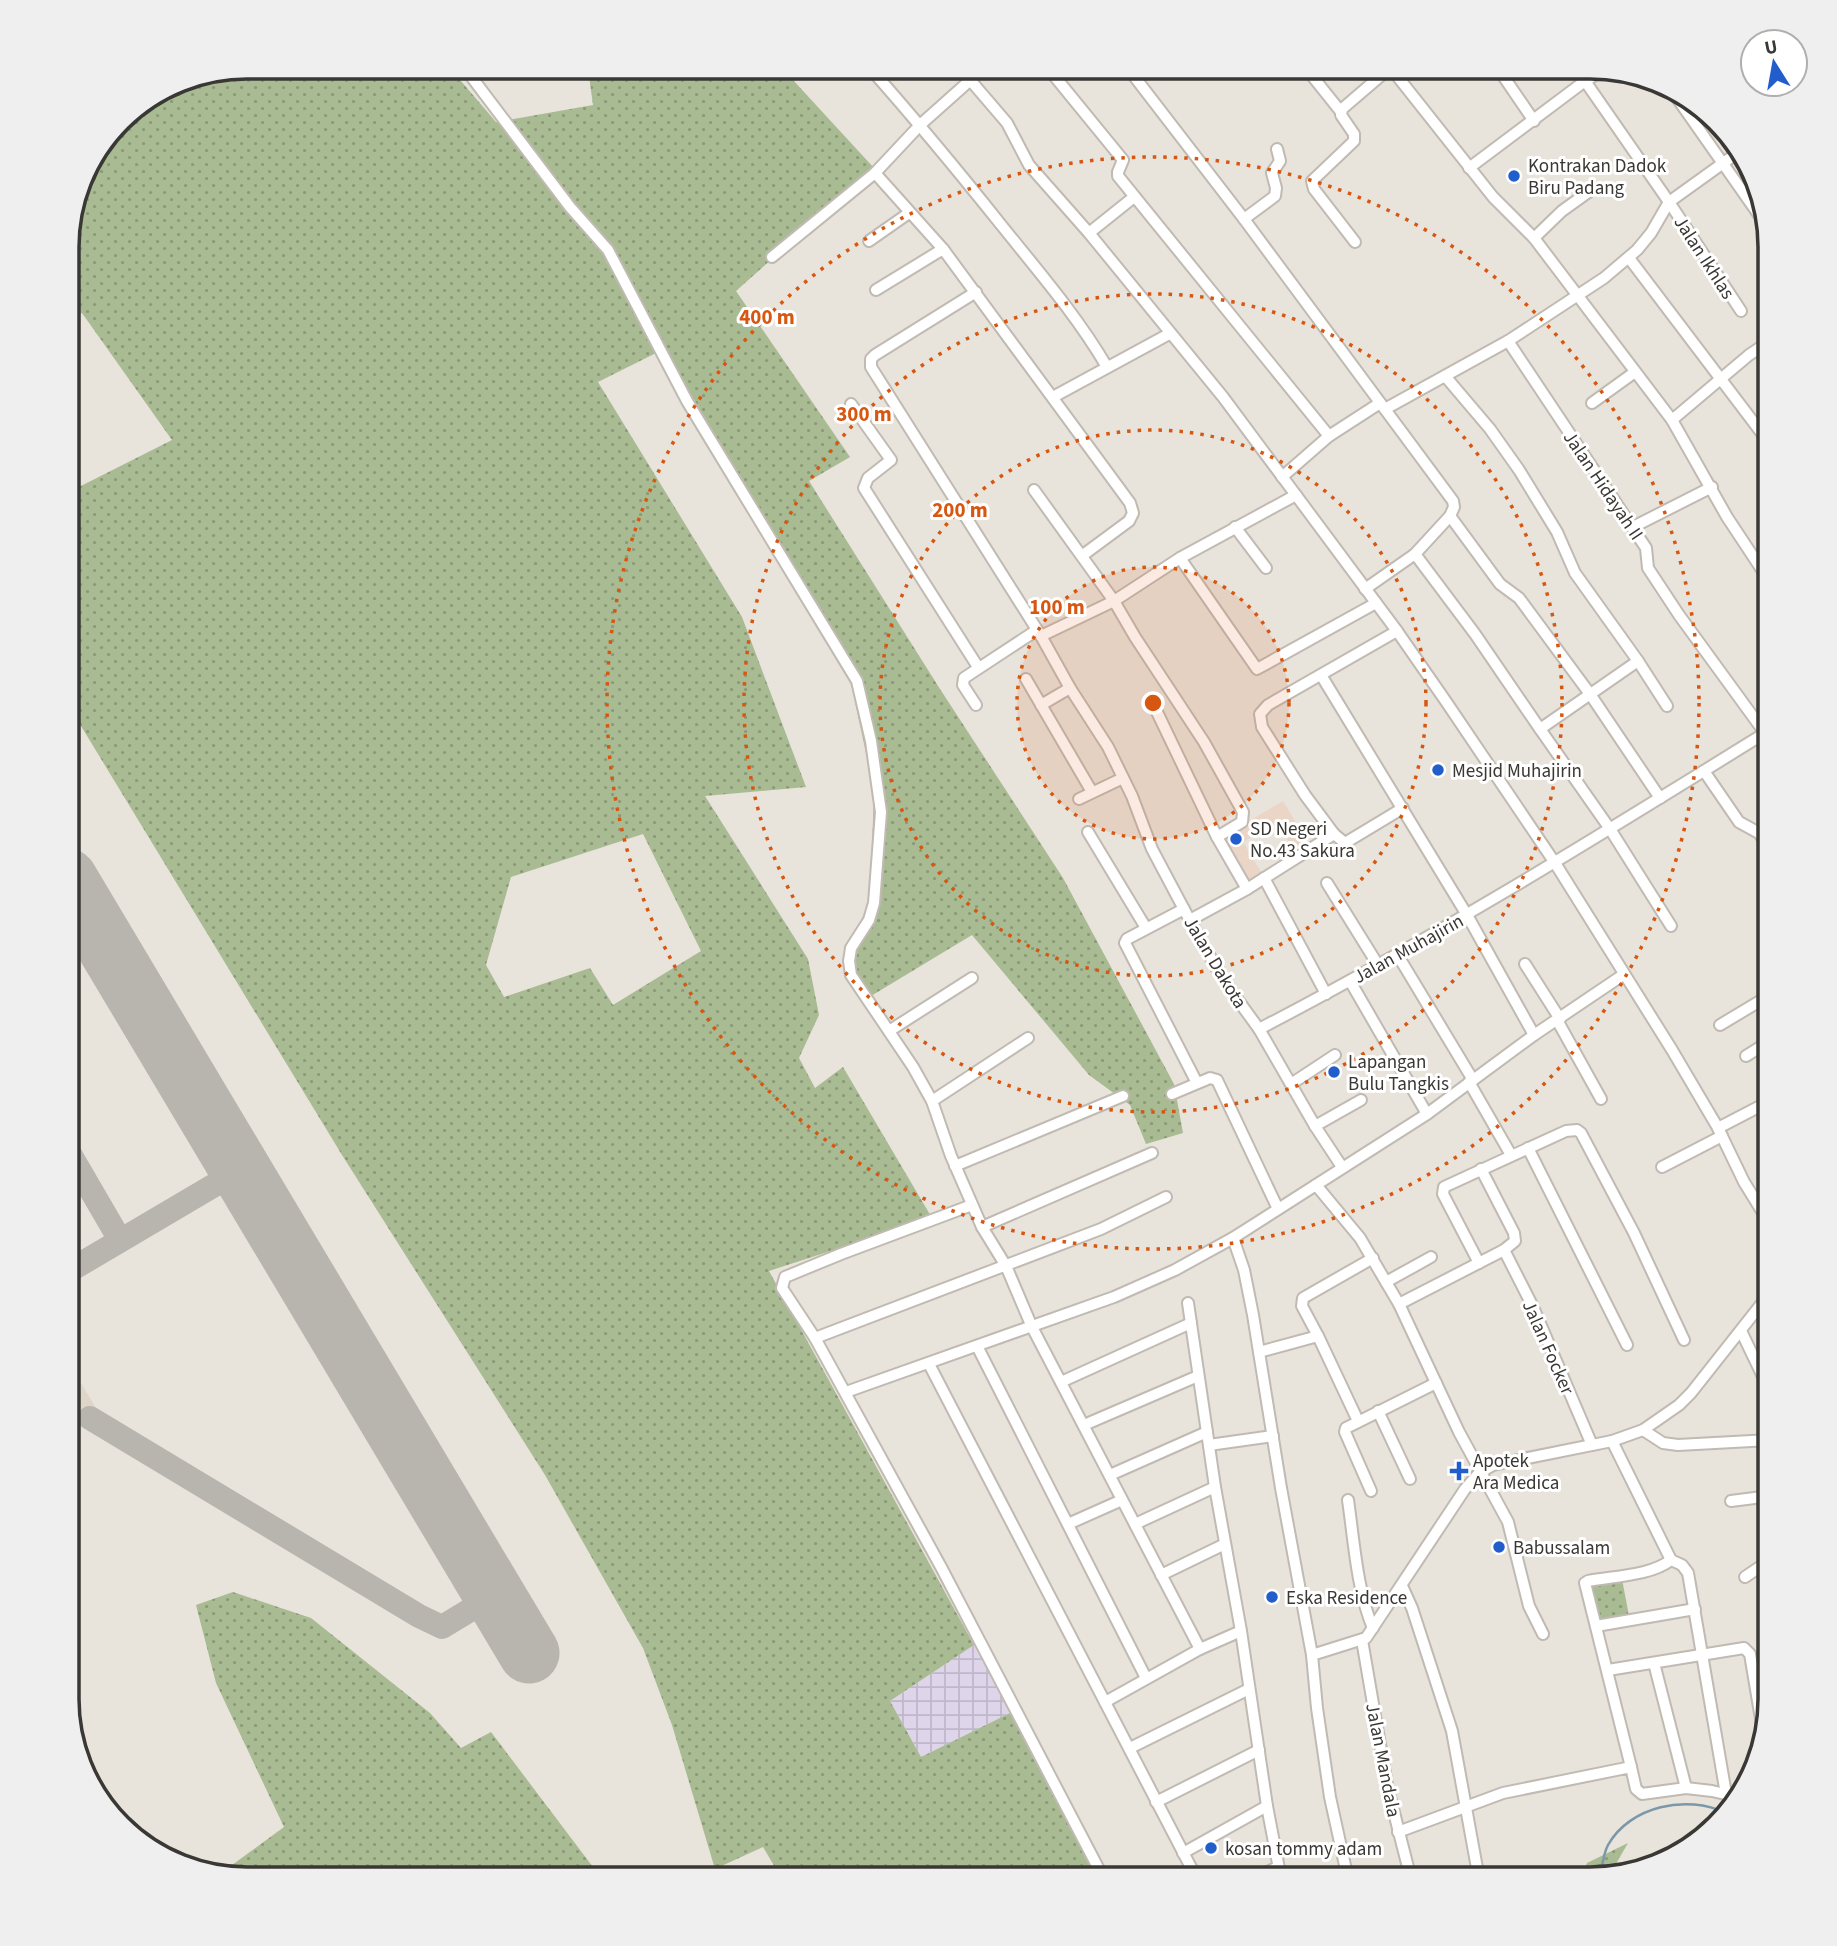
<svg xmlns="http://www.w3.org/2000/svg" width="1837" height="1946" font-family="'Source Sans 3',sans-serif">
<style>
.built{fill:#e0d6c8}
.industrial{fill:url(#industrial-grid)}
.education{fill:#ead5c7}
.grass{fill:url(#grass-dots);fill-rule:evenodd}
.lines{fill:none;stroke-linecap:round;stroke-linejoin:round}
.stream{stroke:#7a98aa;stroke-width:2.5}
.taxiway{stroke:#b8b4ae;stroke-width:24}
.runway{stroke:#b8b4ae;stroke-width:61}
.minor-casing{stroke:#c0bab3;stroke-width:14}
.minor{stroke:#fff;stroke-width:10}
.ring{fill:none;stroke:#d75610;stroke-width:3.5;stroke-dasharray:3.5 7}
.poi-dot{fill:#225ecb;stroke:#fff;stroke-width:2.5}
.labels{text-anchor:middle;stroke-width:6;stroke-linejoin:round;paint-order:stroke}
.poi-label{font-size:19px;fill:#3a3835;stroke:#fff;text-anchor:start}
.street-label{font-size:19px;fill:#3a3835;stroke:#fff}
.rim{fill:none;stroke:#3a3835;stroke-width:3.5}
.centre{fill:#d75610;stroke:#fff;stroke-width:3.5}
.ring-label{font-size:21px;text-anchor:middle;font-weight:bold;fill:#d75610;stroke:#fff;stroke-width:6;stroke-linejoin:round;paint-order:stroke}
</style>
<defs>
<pattern id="industrial-grid" width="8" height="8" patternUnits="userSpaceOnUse" patternTransform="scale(1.75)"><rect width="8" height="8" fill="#ded5ea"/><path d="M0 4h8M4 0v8" fill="none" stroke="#bfb8c9"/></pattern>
<pattern id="grass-dots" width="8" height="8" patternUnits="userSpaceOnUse" patternTransform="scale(1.75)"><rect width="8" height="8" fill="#a9bb92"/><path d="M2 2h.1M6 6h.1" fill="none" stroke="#8b9978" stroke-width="1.8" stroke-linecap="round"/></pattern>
</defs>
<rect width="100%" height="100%" fill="#e8e3db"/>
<polygon class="built" points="67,1360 99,1413 67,1432"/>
<polygon class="industrial" points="974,1645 1010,1713 921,1757 890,1701"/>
<polygon class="education" points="1283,801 1307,841 1295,848 1298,853 1286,860 1280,850 1290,844 1277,822 1243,842 1261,872 1248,880 1222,837"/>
<g class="grass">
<path d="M247,67h202l47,55 97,-17 -4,-29 -8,-9h146l2,2 3,-2h49l93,101 -138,123 114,166 -41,24 131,208 123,189 111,206 9,49 -37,11 -16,-39 -41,-30 -117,-140 -106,64 -22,-34 26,-57 4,-118 -24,-111 -192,-327 -60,30 144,235 64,170 -101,9 103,163 11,56 -20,43 16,30 28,-21 89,151 -163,53 205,374 -84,56 31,56 89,-44 87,166h-315l-19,-32 -48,22 -43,-144 -29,-77 -98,-173 -203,-320 -275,-452v-210l105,-53 -90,-127 -15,9v-87l18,-68 43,-56 50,-31zM643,834l58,117 -88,54 -23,-37 -86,29 -18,-32 25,-88z"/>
<polygon points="1622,1579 1629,1616 1598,1622 1591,1585"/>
<polygon points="233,1592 311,1618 430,1713 461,1748 491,1732 602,1879 247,1879 221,1873 284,1827 216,1683 196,1605"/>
<polygon points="1628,1843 1609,1876 1582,1879 1587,1863"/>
</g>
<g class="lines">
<path class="stream" d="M1600,1878c2,-10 3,-24 8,-33 22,-39 79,-51 118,-32"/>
<g class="taxiway">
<polyline points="67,1149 120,1240"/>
<polyline points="67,1272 240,1170"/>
<polyline points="90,1418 419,1616 442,1627 495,1595"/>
</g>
<polyline class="runway" points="67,879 529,1653"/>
<g class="minor-casing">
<g id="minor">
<polyline points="464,67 570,207 608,250 687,401 857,681 871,741 881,812 874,903 869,920 851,948 849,961 851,975 913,1067 932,1101 951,1156 982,1227 1006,1266 1032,1327 1200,1649 1241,1631"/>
<path d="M869,67c46,52 90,105 133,159 37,46 75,90 105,141"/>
<polyline points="959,67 1007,123 1029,165 1089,233 1223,397 1397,631 1447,703 1555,863 1672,1050 1718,1128 1744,1182 1770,1224"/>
<polyline points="1047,67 1123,160 1118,172 1118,176 1329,436"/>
<polyline points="1127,67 1244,219 1453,501 1454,507 1450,516 1415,554 1365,589"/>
<polyline points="1210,67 1213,71"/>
<polyline points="1305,67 1341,112"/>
<polyline points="1390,67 1493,197 1534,238 1672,420 1727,517 1770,582"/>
<polyline points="1497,67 1534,121"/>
<polyline points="1580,67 1589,79"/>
<polyline points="1585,81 1669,202 1741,311"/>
<polyline points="1670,88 1766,225"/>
<polyline points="1469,168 1585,81 1607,68"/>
<polyline points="875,173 943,249 1130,503 1133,513 1129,521 1083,555"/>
<polyline points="1244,219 1275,196 1276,188 1272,173 1280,161 1277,149"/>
<polyline points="1089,233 1134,197"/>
<polyline points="1534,238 1562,211 1594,188"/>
<polyline points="869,241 909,213"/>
<polyline points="1355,242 1314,189 1312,181 1354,141 1354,134 1341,115 1342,109 1391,67"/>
<polyline points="772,257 875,173 920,125 985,67"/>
<polyline points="1629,258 1770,444"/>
<polyline points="876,290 943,249"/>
<polyline points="976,292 875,355 871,359 871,367 1041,636 1070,688 1108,747 1132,796 1152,849 1204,947 1232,992 1259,1029 1315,1126 1342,1167"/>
<polyline points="1508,341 1646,548 1648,568 1679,615 1770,740"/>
<polyline points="1445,376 1490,429 1519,470 1557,532 1575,573 1638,661 1540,729 1610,829 1671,926"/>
<polyline points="1053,397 1169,334"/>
<polyline points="1592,403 1635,372"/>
<polyline points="851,404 891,460 868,478 864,488 978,667"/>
<polyline points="1385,409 1508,341 1604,278 1637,250 1651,233 1669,202 1740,151"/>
<polyline points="1672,420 1749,355 1770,341"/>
<polyline points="1282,477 1329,436 1380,403"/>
<polyline points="1034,490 1114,601 1135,637 1204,742 1243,812 1242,822 1217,837"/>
<polyline points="1450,516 1500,584 1519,598 1590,694 1660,798"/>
<polyline points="1235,527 1266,568"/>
<polyline points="1633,527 1712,487"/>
<polyline points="1415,554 1475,634 1540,729"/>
<polyline points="1180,558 1257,669 1376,603"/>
<polyline points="1041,636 1114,601 1180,558 1296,495"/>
<polyline points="1638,661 1667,706"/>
<polyline points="1321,675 1467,915 1534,1035"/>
<polyline points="1026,679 1092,792"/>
<polyline points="976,705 963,685 964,678 1037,630"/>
<polyline points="1041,705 1070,688"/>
<polyline points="1157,712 1217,837 1247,889"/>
<polyline points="1704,771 1739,822 1759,833 1770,850"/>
<polyline points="1079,799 1123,778"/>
<polyline points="1088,832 1146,928"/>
<polyline points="1334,834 1345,843 1403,808"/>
<polyline points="1264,878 1326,994"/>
<polyline points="1327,883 1378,965"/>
<polyline points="1184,909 1127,939 1125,943 1197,1083"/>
<polyline points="1190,920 1247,889 1334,834 1305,795 1262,727 1260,714 1268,705 1397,631"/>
<polyline points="1397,954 1473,1080"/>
<polyline points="1525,964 1560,1019"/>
<polyline points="1350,981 1427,1114"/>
<polyline points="1557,1020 1601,1099"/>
<polyline points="1720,1025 1770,995"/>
<path d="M1259,1029c176,-91 343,-195 511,-299"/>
<polyline points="889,1031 972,978"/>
<polyline points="1746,1056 1770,1041"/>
<polyline points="1469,1082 1511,1155"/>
<polyline points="1291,1084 1335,1055"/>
<polyline points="1172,1094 1210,1078 1217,1080 1278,1209"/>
<polyline points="932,1101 1028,1038"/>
<polyline points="1315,1126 1361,1100"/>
<polyline points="1718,1128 1770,1101"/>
<polyline points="1528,1148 1627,1345"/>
<polyline points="955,1166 1123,1096"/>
<polyline points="1662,1167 1722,1136"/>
<polyline points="1316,1185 1360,1238 1399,1304 1459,1432 1508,1522 1529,1606 1543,1634"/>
<polyline points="982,1227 1152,1153"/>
<polyline points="1233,1238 1244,1270 1253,1315 1281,1488 1312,1655 1317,1708 1330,1797 1348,1879"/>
<polyline points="1504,1250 1533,1307 1592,1445"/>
<polyline points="1479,1263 1443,1194 1444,1187 1566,1131 1577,1130 1581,1133 1634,1233 1684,1340"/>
<polyline points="1386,1282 1431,1257"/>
<polyline points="1188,1303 1215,1487 1241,1631 1267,1806 1281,1879"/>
<polyline points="1399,1304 1504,1250 1515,1241 1514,1233 1481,1169"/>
<polyline points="1741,1331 1768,1387"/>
<polyline points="1318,1336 1302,1306 1303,1298 1373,1258"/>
<polyline points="815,1338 782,1288 785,1277 841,1254 972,1205"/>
<polyline points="977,1346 1146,1678"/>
<polyline points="1259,1352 1318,1336 1358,1421"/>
<polyline points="929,1364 1197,1879"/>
<polyline points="1061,1382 1191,1323"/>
<polyline points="846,1392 1114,1297 1175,1270 1233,1238 1427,1114 1534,1035 1623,975"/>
<polyline points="1378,1411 1410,1479"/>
<polyline points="1084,1425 1198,1376"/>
<polyline points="1643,1430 1663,1443 1678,1445 1770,1440"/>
<polyline points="1612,1441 1671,1560 1682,1565 1688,1573 1726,1794"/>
<polyline points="1209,1445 1273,1436"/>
<polyline points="1110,1475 1207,1432"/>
<polyline points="1371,1491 1345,1432 1346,1428 1436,1383"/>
<path d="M1348,1500c6,41 9,91 25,128"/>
<polyline points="1731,1501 1770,1496"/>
<polyline points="1068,1524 1122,1500"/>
<polyline points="1135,1524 1215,1487"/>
<polyline points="1161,1575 1225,1544"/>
<polyline points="1745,1577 1770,1560"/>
<polyline points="1402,1586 1412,1608 1452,1731 1479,1879"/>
<polyline points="1596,1626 1695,1609"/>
<polyline points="1362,1640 1387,1785 1411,1879"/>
<polyline points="1312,1655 1366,1638 1465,1489 1480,1472 1493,1465 1612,1441 1643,1430 1679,1405 1691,1393 1770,1293"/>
<polyline points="1654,1663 1686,1788"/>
<polyline points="1608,1670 1744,1648 1750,1654 1763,1731"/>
<polyline points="1105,1702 1200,1649"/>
<polyline points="1130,1748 1249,1689"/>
<path d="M1631,1767l-46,-184 3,-2c26,-5 62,-5 83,-21"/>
<polyline points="1156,1802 1259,1750"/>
<polyline points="1398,1832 1503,1793 1631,1767 1636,1789 1642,1794 1686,1788 1712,1791 1738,1797"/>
<polyline points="1183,1853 1267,1806"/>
<polyline points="1104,1879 941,1567 815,1338 1101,1229 1166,1197"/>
<polyline points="1253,1879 1278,1867"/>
</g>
</g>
<use href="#minor" class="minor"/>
</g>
<circle cx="1153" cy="703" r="136" fill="#d75610" fill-opacity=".12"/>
<g class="ring">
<circle cx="1153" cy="703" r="136"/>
<circle cx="1153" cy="703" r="273"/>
<circle cx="1153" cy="703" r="409"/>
<circle cx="1153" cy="703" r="546"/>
</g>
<g class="poi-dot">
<circle cx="1514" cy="176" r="7"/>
<circle cx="1438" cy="770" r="7"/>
<circle cx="1236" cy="839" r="7"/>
<circle cx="1334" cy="1072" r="7"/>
<path d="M1455.5 1460.5h7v7h7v7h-7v7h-7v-7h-7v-7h7z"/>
<circle cx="1499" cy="1547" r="7"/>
<circle cx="1272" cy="1597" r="7"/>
<circle cx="1211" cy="1848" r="7"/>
</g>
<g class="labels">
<g class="poi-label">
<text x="1528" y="172">Kontrakan Dadok<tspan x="1528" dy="22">Biru Padang</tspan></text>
<text x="1452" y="777">Mesjid Muhajirin</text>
<text x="1250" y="835">SD Negeri<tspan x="1250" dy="22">No.43 Sakura</tspan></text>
<text x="1348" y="1068">Lapangan<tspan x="1348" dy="22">Bulu Tangkis</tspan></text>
<text x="1473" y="1467">Apotek<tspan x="1473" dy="22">Ara Medica</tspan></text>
<text x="1513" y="1554">Babussalam</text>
<text x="1286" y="1604">Eska Residence</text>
<text x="1225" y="1855">kosan tommy adam</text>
</g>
<g class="street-label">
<text transform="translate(1705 257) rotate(57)" y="7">Jalan Ikhlas</text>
<text transform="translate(1604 485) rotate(56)" y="7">Jalan Hidayah II</text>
<text transform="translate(1408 948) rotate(-29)" y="7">Jalan Muhajirin</text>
<text transform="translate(1216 962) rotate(59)" y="7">Jalan Dakota</text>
<text transform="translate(1549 1347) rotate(66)" y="7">Jalan Focker</text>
<text transform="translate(1384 1760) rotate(79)" y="7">Jalan Mandala</text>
</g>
</g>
<path d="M0 0H1837V1946H0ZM247 79H1590A168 168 0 0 1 1758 247V1699A168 168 0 0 1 1590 1867H247A168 168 0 0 1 79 1699V247A168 168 0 0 1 247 79Z" fill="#efefef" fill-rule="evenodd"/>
<path class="rim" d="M247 79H1590A168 168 0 0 1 1758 247V1699A168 168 0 0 1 1590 1867H247A168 168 0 0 1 79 1699V247A168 168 0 0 1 247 79Z"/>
<circle cx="1153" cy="703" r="10" class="centre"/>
<g class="ring-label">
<text x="767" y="324">400 m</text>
<text x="864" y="421">300 m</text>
<text x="960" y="517">200 m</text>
<text x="1057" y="614">100 m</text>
</g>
<g transform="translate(1774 63) rotate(349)"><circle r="33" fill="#ffffff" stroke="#b0afae" stroke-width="2"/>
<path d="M0-5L12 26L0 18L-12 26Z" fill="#225ecb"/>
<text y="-10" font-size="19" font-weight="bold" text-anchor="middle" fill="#3a3835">U</text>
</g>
</svg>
